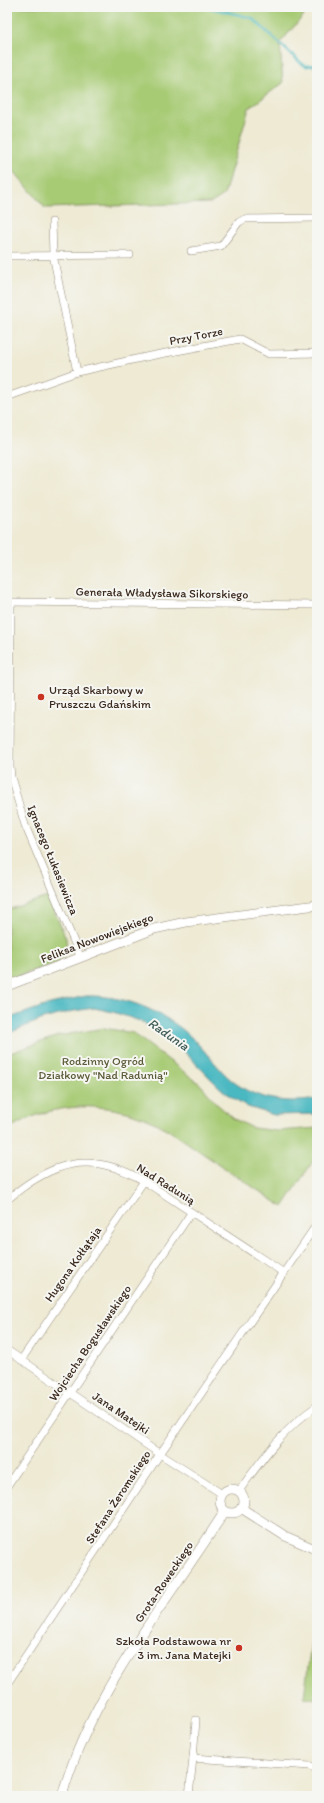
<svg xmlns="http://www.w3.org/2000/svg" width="324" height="1803" font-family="Itim,sans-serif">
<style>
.green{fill:#a7cb75;stroke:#717a4a}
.water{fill:#49b8c1;stroke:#427170}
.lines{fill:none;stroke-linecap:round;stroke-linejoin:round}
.stream{stroke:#49b8c1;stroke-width:2.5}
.minor-casing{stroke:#948a79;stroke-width:8}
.tertiary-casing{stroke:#948a79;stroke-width:10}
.minor{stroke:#fff;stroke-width:7}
.tertiary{stroke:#fff;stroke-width:9}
.poi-dot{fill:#c8321e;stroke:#f6f6f2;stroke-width:1.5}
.labels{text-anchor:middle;stroke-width:4;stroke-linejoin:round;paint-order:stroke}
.street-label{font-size:12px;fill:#3b2a1e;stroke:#f6f6f2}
.poi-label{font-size:12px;fill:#3b2a1e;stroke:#f6f6f2;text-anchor:start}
.park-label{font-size:12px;fill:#5b5a38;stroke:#f6f6f2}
.water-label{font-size:13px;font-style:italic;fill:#405c57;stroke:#f6f6f2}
</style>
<rect width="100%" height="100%" fill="#f6f6f2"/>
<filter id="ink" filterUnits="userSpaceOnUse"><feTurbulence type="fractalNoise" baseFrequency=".025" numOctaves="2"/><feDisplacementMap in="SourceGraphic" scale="8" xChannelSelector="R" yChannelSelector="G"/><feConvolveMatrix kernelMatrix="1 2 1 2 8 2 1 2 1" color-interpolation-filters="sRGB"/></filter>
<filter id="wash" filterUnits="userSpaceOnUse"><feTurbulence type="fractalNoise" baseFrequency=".012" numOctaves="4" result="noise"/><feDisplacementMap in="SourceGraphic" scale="16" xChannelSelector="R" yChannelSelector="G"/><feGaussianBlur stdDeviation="0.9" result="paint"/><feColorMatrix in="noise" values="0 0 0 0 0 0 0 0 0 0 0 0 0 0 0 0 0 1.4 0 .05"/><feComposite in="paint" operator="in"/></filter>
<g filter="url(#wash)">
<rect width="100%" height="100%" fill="#eeead4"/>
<g class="green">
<polygon points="7,7 311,7 280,43 283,83 249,108 224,195 211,203 45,208 7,163"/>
<polygon points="48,897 66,938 67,951 58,962 7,980 7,910"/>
<path d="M104,1028l29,5 67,51 18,21 16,14 19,9 25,3 39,-3v27l-34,52c-27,-18 -54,-36 -81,-54 -20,-14 -40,-29 -63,-37 -42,-16 -95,-11 -132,14v-76l51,-18z"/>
<polygon points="314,1621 317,1621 317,1699 304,1697"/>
</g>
<path class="water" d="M86,996c35,-1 69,12 96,33 15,12 27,28 40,42 24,27 60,34 95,28v15l-43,1 -26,-8 -21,-13 -11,-10 -44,-45 -32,-18 -27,-9 -19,-4 -20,3 -31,8 -36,15v-15l43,-15z"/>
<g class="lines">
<g class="stream">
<polyline points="206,7 252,18 301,63 306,66 317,65"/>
<polyline points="227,12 228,7"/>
</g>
</g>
</g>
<g filter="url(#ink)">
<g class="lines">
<g class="minor-casing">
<g id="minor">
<polyline points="52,222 53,255 77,372"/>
<polyline points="191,251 221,246 239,222 245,219 317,218"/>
<polyline points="7,256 130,255"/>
<polyline points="7,397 77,372 150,356 240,339 269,354 317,353"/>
<polyline points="7,602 317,605"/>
<polyline points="11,602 10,766 11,777 25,825 80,956"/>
<path d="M7,1200c45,-39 83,-50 137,-19l140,92"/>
<polyline points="7,1350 160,1454 222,1494"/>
<polyline points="21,1360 144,1181"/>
<polyline points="7,1486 191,1213"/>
<path d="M239,1491c23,-32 45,-63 78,-85"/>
<polyline points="7,1684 160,1454 317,1224"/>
<polyline points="193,1758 196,1720"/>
<polyline points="189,1796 193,1758 310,1766 317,1769"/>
</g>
</g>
<g class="tertiary-casing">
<g id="tertiary">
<polyline points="7,986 154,929 186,922 317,905"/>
<circle cx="232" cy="1501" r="12"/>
<polyline points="241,1508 285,1536 317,1550"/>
<path d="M62,1796c30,-107 105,-193 163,-285"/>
</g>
</g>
<use href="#minor" class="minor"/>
<use href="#tertiary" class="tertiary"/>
</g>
</g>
<g class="poi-dot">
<circle cx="41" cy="697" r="4"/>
<circle cx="239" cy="1648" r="4"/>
</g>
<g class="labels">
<g class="street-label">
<text transform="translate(196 336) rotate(-11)" y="4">Przy Torze</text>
<text transform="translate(162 593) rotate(1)" y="4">Generała Władysława Sikorskiego</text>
<text transform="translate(53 860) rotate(68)" y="4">Ignacego Łukasiewicza</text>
<text transform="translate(97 938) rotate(-21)" y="4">Feliksa Nowowiejskiego</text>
<text transform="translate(166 1184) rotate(32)" y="4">Nad Radunią</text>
<text transform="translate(73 1264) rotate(-55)" y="4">Hugona Kołłątaja</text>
<text transform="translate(90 1343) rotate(-56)" y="4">Wojciecha Bogusławskiego</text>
<text transform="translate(121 1413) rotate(34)" y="4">Jana Matejki</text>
<text transform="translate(118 1497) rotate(-57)" y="4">Stefana Żeromskiego</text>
<text transform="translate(164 1582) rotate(-56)" y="4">Grota-Roweckiego</text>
</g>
<g class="poi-label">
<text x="49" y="694">Urząd Skarbowy w<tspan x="49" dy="14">Pruszczu Gdańskim</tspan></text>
<text x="231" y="1645" text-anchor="end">Szkoła Podstawowa nr<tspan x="231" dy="14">3 im. Jana Matejki</tspan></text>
</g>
<g class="park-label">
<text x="103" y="1065">Rodzinny Ogród<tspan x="103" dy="14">Działkowy "Nad Radunią"</tspan></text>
</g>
<g class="water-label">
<text transform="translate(169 1034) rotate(35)" y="5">Radunia</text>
</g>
</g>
<rect width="324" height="1803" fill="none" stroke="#f6f6f2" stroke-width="24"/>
</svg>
